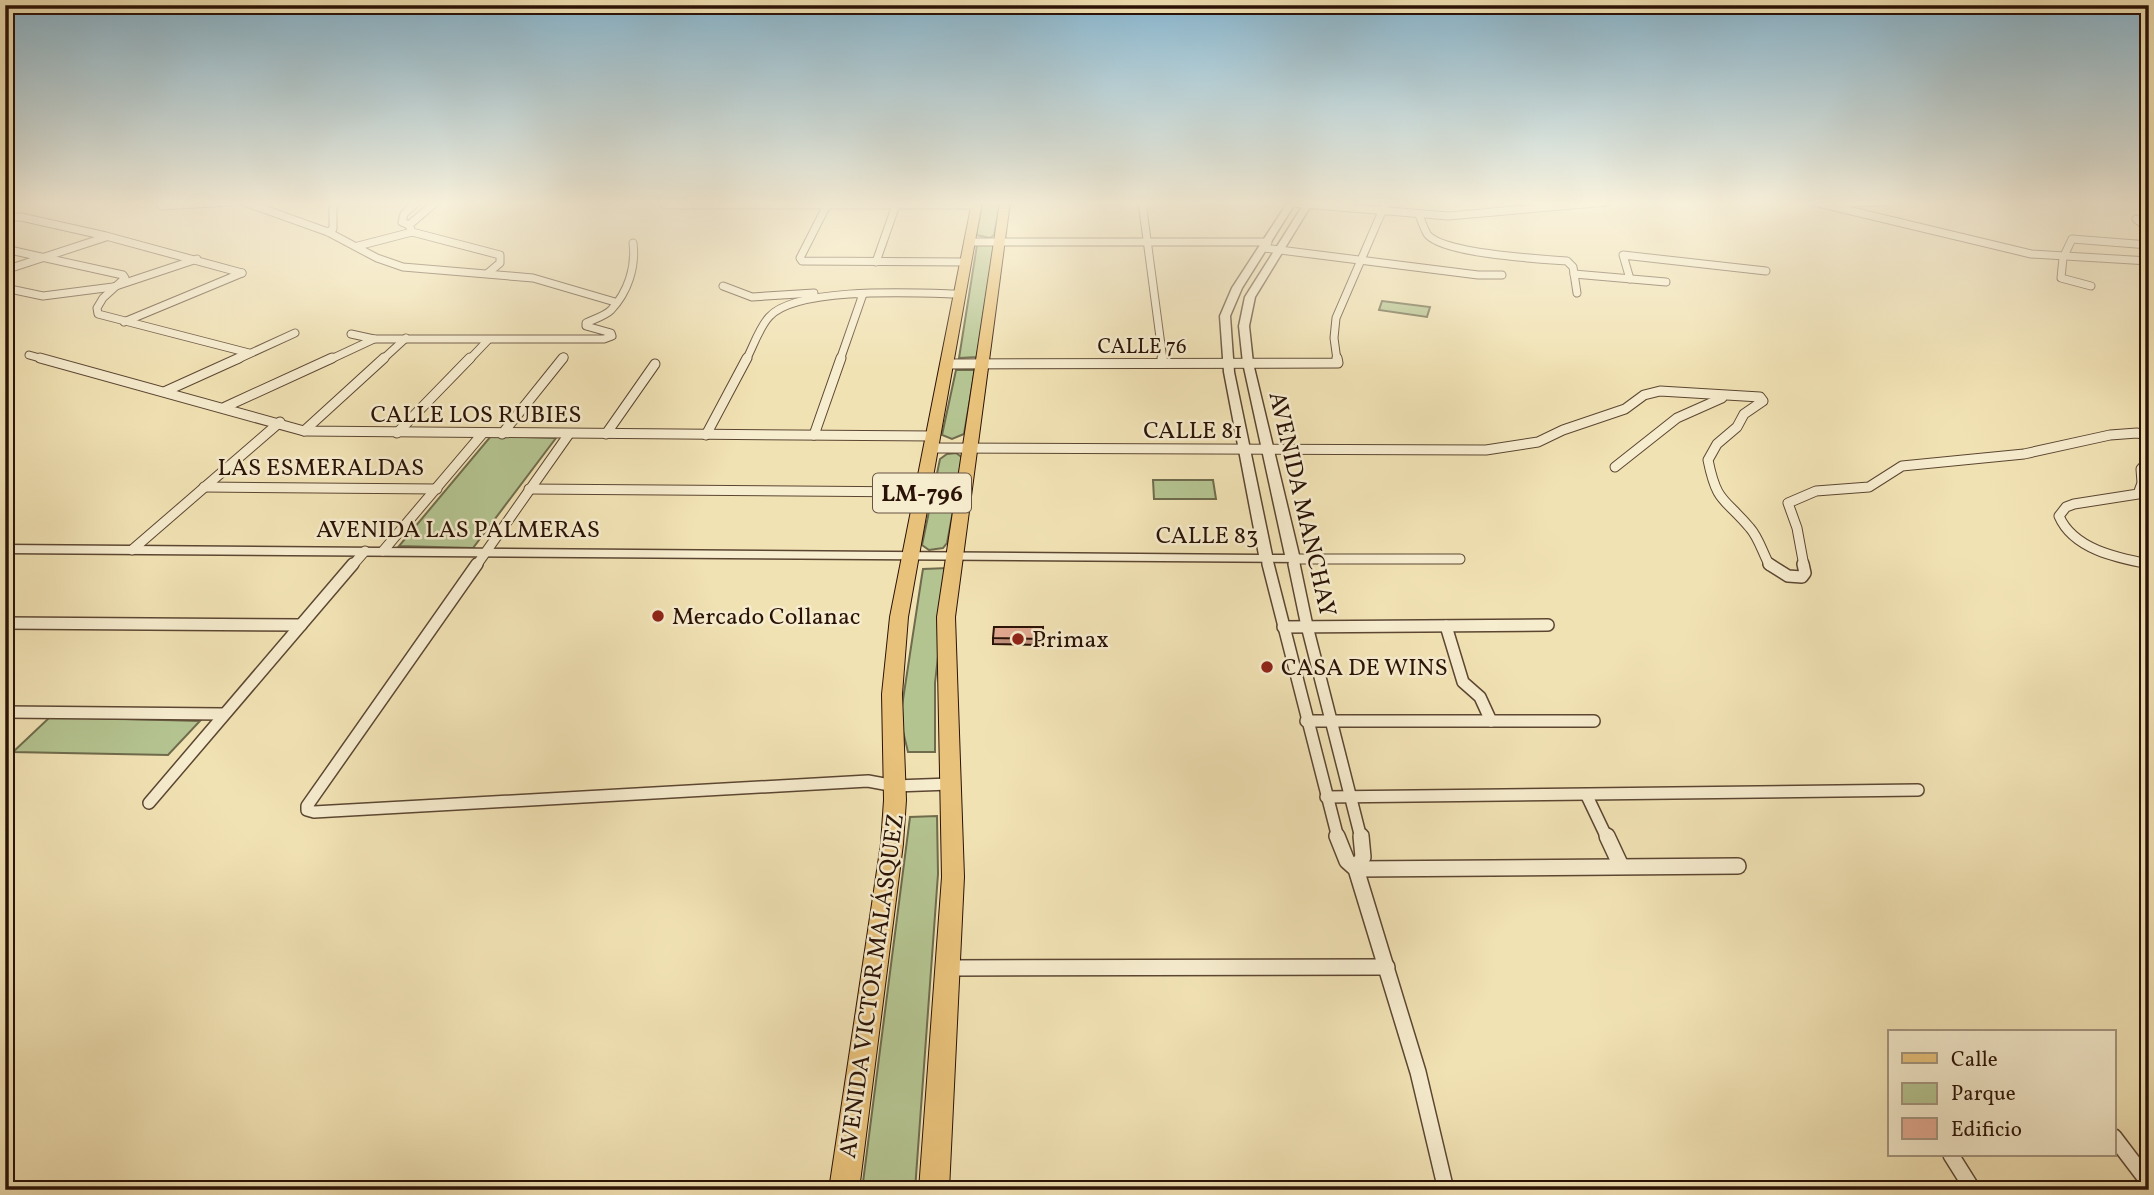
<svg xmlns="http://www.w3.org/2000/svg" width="2154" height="1195" font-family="Vollkorn,serif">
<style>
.green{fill:#b4c491;stroke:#6f6b4c;stroke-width:2}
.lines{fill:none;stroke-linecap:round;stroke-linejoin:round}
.minor-far3-casing{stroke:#5c4632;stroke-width:9}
.minor-far2-casing{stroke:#5c4632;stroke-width:11}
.minor-far1-casing{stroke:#5c4632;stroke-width:14}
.minor-casing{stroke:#5c4632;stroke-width:18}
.tertiary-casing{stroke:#5c4632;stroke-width:3}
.primary-casing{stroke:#2a1206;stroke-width:2}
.minor-far3{stroke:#f6ecce;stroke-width:7}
.minor-far2{stroke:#f6ecce;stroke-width:9}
.minor-far1{stroke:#f6ecce;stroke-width:11}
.minor{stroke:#f6ecce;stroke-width:15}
.tertiary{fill:#f6ecce;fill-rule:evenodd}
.primary{fill:#e8c17a;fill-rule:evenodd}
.wall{fill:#c2927e;stroke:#2a1206;stroke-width:2}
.building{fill:#e2aa92;stroke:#2a1206;stroke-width:2}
.poi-dot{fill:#8f2418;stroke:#f6ecce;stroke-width:2.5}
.labels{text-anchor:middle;stroke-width:5;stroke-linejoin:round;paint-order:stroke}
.far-street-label{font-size:21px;fill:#2a1206;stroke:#f6ecce}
.shield{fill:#f6ecce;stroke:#675342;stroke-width:2}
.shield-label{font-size:23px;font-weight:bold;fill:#2a1206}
.street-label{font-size:24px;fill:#2a1206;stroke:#f6ecce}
.poi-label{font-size:24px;fill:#2a1206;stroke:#f6ecce;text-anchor:start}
</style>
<rect width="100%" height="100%" fill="#f1e2b4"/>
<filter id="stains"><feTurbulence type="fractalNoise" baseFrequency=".00286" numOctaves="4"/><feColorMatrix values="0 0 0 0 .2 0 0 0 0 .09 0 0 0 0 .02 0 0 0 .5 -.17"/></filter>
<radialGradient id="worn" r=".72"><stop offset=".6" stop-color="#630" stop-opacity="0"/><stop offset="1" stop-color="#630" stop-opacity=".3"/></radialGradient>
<g class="green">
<polygon points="983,202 1000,202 994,235 990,238 976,235"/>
<polygon points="977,245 994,245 977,357 959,358"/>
<polygon points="1382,301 1430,307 1427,317 1379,310"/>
<polygon points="956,370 975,370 964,434 952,439 942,435"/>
<polygon points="491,436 556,438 473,548 399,546"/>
<polygon points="956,453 963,458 947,543 943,548 929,550 922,545 940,459 947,454"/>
<polygon points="1153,480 1213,480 1216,499 1154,499"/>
<polygon points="948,568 935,683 935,752 908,752 901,723 902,706 922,575 923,569"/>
<polygon points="50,717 200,721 168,755 13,752"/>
<polygon points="937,816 938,874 915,1190 862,1190 910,817"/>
</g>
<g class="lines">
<g class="minor-far3-casing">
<g id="minor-far3">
<polyline points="159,202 161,206 230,202"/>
<polyline points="244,202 328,232 377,258 403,267 533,278 615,302"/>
<polyline points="436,202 409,225 412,232 500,255 500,263 488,273"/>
<polyline points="663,202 665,205 976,205"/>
<polyline points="1142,202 1163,360"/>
<polyline points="1814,202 2031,254 2149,261"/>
<polyline points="1292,203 1448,216 1607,202"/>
<polyline points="1842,203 1884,202"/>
<polyline points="5,204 14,202"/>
<polyline points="827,205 800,258 802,261 965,262"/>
<path d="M1419,215c3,6 5,15 9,20 17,19 112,24 139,26l6,6 4,26"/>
<polyline points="5,217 21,217 106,236 242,273"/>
<polyline points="2136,219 2149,229"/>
<polyline points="409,225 402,222 404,214 417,202"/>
<polyline points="328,232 333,229 333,208 336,202"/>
<polyline points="968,242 1268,242"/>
<polyline points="358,246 412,232"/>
<polyline points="1264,248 1478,275 1502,275"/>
<polyline points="5,249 123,275 125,278 103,298 97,308 98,314 249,353"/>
<polyline points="876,262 896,205"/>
<polyline points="5,270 106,237"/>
<polyline points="1574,274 1666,282"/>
<polyline points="1630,279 1623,255 1766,271"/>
<polyline points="723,286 752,297 814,293"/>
<polyline points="2091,286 2061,278 2063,258 2072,239 2149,245"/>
<polyline points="5,288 43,296 113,287 197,259"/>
<polyline points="124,322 242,273"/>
<path d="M351,334l23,5h230l8,-3 -1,-3 -25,-7v-3c8,-4 19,-7 25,-13 17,-18 25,-43 22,-67"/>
<polyline points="29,355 47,360"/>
<polyline points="236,360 295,333"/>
<polyline points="329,360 374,339"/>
<polyline points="382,360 406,338"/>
<polyline points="469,360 488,340"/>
<polyline points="562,360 564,357"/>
<path d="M746,360c7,-13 13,-32 23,-43 27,-31 150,-24 190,-23"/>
<polyline points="840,360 863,294 858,294"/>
<polyline points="1337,360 1334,338 1336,318 1386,202"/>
</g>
</g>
<g class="minor-far2-casing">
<g id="minor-far2">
<polyline points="40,358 304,431 933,436"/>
<polyline points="1162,358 1163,363"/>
<polyline points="946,364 1338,363 1337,358"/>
<polyline points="166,391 239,358"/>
<polyline points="225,407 332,358"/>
<polyline points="304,431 384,358"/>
<polyline points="397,433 470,358"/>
<polyline points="502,434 563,358"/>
<polyline points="606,434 655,364"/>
<polyline points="706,435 747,358"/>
<polyline points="814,435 841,358"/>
<path d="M931,448l555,2 52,-8 25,-12 62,-21 19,-14 16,-4 100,6 3,4 -19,13 -7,13 -20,17 -9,16c9,44 16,37 42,68 9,10 13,26 20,38"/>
<path d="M2149,460l-8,9 1,14 -4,11 -64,10 -8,3 -7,9c14,33 58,42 90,48"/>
<polyline points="1615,467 1677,418 1722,398"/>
<polyline points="204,487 437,489"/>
<polyline points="529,489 922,492"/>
<polyline points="132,550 280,422"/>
<polyline points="383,551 483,433"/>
<polyline points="1266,558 1268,566"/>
<polyline points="352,566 365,551"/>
<polyline points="476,566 569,434"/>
<polyline points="1295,566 1293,559 1460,559"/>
<polyline points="1804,566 1797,528 1788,503 1816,491 1869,487 1902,466 2024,454 2110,435 2137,433 2149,436"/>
</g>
</g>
<g class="minor-far1-casing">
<g id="minor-far1">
<polyline points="477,564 307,806 307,810 314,812 868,781 895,786 950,784"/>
<polyline points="1268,564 1338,838"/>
<polyline points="1294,564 1307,626 1361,838"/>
<polyline points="1769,564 1788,576 1802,577 1805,573 1803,564"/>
<polyline points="5,623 301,625"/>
<polyline points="1446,626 1463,682 1480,697 1491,721"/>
<polyline points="1283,627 1548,625"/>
<polyline points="5,712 223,714"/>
<polyline points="1306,721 1594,721"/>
<polyline points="1587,796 1607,838"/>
<polyline points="1326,797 1918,790"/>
<polyline points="149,803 353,564"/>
</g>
</g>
<g class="minor-casing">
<g id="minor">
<polyline points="1337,836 1347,861 1356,869 1418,1072 1446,1190"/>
<polyline points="1607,836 1621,866"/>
<polyline points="1356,869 1363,857 1361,836"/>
<polyline points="1356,869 1738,866"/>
<polyline points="949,968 1387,967"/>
<polyline points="2114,1137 2149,1183"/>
<polyline points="1951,1155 1973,1190"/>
</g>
</g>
<g class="tertiary-casing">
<polygon id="tertiary" points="1288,202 1296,202 1242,288 1230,316 1234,372 1272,555 1285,555 1243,363 1239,326 1245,297 1305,202 1313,202 1255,297 1249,326 1253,363 1300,559 1298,562 5,553 5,545 1259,555 1224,372 1220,316 1232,288"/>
</g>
<g class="primary-casing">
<g id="primary">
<polygon points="972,202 982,202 908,617 902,694 906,800 903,844 859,1190 829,1190 881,844 884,800 882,694 890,617"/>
<polygon points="1000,202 1010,202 955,617 964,877 949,1190 919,1190 942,877 937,617"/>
</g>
</g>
<use href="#minor-far3" class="minor-far3"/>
<use href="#minor-far2" class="minor-far2"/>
<use href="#minor-far1" class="minor-far1"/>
<use href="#minor" class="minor"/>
<use href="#tertiary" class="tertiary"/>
<use href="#primary" class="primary"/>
</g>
<polygon class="wall" points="1043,627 1043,645 993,644 993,638"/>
<polygon class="building" points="994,627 1043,627 1043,639 993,638"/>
<linearGradient id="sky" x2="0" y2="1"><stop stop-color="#89b8d2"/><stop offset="0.55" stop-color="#f9f2dd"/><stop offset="1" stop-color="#f9f2dd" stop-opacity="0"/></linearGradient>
<rect width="2154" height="369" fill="url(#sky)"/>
<g class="poi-dot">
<circle cx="658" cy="616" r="7"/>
<circle cx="1018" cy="639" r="7"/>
<circle cx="1267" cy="667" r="7"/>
</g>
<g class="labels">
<g class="far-street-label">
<text x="1142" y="353">CALLE 76</text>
</g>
<rect class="shield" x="873" y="473.5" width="98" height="39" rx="5"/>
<g class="shield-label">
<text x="922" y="501">LM-796</text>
</g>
<g class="street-label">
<text x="476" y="422">CALLE LOS RUBIES</text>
<text x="1193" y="438">CALLE 81</text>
<text x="321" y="475">LAS ESMERALDAS</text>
<text transform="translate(1303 504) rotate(77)" y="8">AVENIDA MANCHAY</text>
<text x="458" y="537">AVENIDA LAS PALMERAS</text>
<text x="1207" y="543">CALLE 83</text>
<text transform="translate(871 986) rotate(-82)" y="8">AVENIDA VICTOR MALÁSQUEZ</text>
</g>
<g class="poi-label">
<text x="672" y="624">Mercado Collanac</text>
<text x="1032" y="647">Primax</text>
<text x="1281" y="675">CASA DE WINS</text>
</g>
</g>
<rect width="2154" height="1195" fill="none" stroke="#f1e2b4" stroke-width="28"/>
<rect x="7" y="7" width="2140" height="1181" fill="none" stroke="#2a1206" stroke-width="3.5"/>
<rect x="14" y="14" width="2126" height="1167" fill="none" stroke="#2a1206" stroke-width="2"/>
<rect x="1888" y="1030" width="228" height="126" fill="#f6ecce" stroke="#a4957e" stroke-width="2"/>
<rect x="1902" y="1053" width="35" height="10" fill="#e8c17a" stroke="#a4957e" stroke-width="2"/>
<text x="1951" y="1066" font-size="21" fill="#2a1206">Calle</text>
<rect x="1902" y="1083" width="35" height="21" fill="#b4c491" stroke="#a4957e" stroke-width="2"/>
<text x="1951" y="1100" font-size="21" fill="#2a1206">Parque</text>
<rect x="1902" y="1118" width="35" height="21" fill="#e2aa92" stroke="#a4957e" stroke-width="2"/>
<text x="1951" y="1136" font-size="21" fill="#2a1206">Edificio</text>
<rect width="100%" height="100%" filter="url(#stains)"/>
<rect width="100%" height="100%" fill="url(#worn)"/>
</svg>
